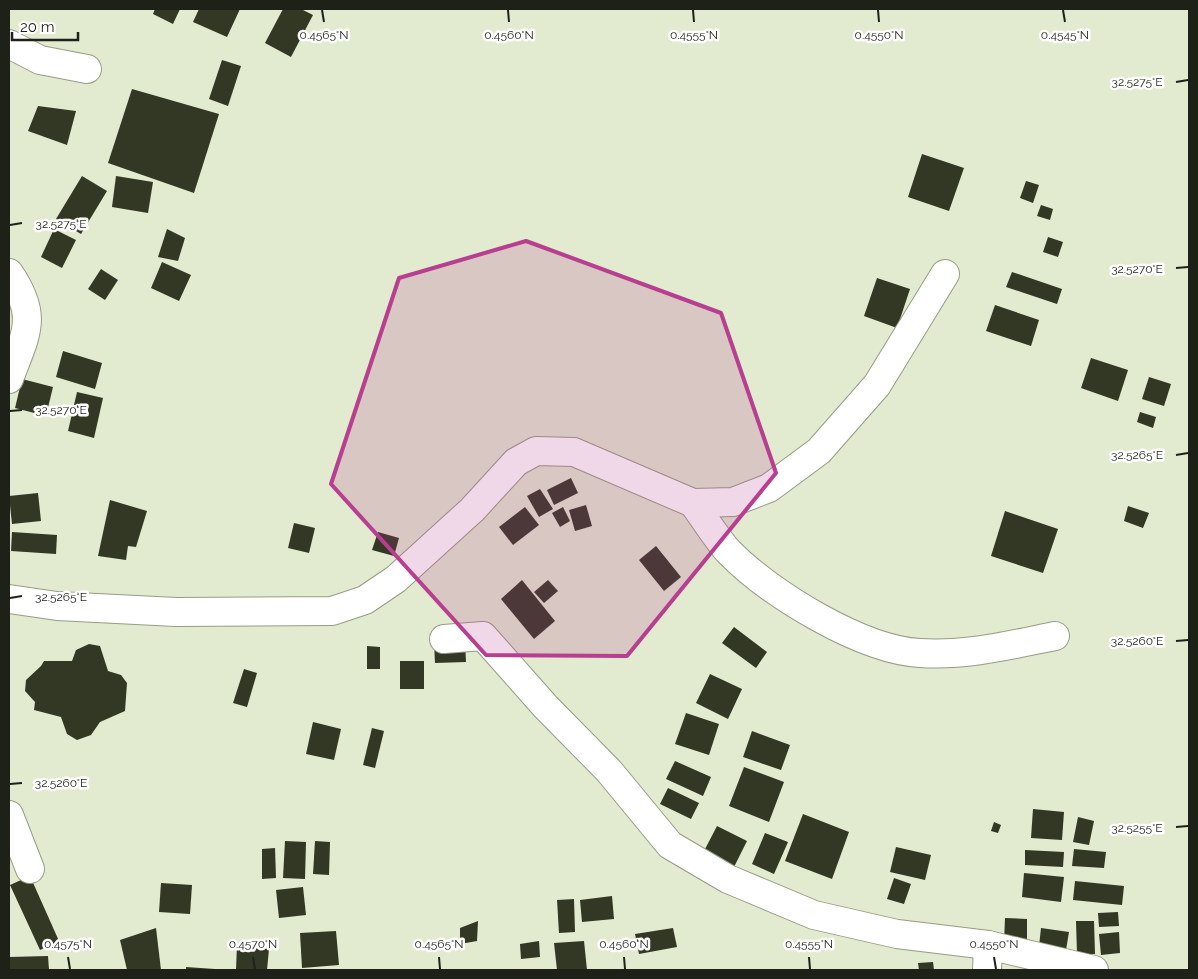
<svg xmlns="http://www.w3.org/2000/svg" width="1198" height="979" font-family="Raleway,sans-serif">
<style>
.building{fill:#323823}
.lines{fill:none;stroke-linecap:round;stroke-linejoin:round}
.minor-casing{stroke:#959d84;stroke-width:30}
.minor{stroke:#fff;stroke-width:28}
.marked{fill:#b83e90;fill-opacity:0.2;stroke:#b83e90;stroke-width:4;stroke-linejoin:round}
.ticks{fill:none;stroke:#1e2118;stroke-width:2}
.ticks-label{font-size:12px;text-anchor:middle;fill:#1e2118;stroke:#fff;stroke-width:5;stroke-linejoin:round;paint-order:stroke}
</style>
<rect width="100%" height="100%" fill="#e2ead0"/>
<g class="building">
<polygon points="155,9 180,9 173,24 153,14"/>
<polygon points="199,9 240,9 227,37 193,22"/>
<polygon points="283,9 301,9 313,15 291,57 265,43"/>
<polygon points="222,60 241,66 228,106 209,99"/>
<polygon points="132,89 219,114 194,193 108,163"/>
<polygon points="38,106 76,111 67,145 28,131"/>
<polygon points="922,154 964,168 949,211 908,197"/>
<polygon points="82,176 107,191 81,234 56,219"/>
<polygon points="116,176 153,182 148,213 112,207"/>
<polygon points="1026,181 1039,185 1033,203 1020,198"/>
<polygon points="1041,205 1053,209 1050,220 1037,216"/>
<polygon points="54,229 76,240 62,268 41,257"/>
<polygon points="167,229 185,238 178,261 158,257"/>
<polygon points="1048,237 1063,242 1058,257 1043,252"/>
<polygon points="162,262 191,275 179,301 151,288"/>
<polygon points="101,269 118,280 105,300 88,289"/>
<polygon points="1012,272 1062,289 1057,304 1006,287"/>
<polygon points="877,278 910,289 897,328 864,316"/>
<polygon points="995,305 1039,320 1031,346 986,331"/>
<polygon points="63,351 102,363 95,389 56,377"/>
<polygon points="1091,358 1128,370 1118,401 1081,388"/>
<polygon points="1149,377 1171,384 1164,406 1142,399"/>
<polygon points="22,379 53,387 46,416 15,408"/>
<polygon points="77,392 103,398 94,438 68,431"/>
<polygon points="1140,412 1156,417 1153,428 1137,422"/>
<polygon points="571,478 578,493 554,505 547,490"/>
<polygon points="540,489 553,509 539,517 527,496"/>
<polygon points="38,493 41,521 12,524 9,496"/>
<polygon points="110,500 147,511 136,547 128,546 126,560 98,556"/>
<polygon points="586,505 592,526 575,531 569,510"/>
<polygon points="1128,506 1149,513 1143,528 1124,521"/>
<polygon points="525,507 539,525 513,545 499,527"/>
<polygon points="563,507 570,521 560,527 552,513"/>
<polygon points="1005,511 1058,529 1043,573 991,556"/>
<polygon points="294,523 315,528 309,553 288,548"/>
<polygon points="12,532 57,535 56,554 11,551"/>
<polygon points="378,532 399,538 394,556 372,550"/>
<polygon points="656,546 681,577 664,591 639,560"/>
<polygon points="522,580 555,621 534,639 501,599"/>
<polygon points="548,580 558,591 544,603 534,592"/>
<polygon points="734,627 767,652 756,668 722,643"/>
<polygon points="465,641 466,662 435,663 434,642"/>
<polygon points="89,644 100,646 108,671 121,675 127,683 125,711 100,722 91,735 77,740 67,734 61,717 34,710 35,702 25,691 26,680 41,666 44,661 72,661 76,650"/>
<polygon points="367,646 380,647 380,669 367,669"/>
<rect x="400" y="661" width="24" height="28"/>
<polygon points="244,669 257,673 247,707 233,703"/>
<polygon points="710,674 742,689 728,719 696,703"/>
<polygon points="686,713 719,724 709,755 675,744"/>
<polygon points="313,722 341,729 334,760 306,754"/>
<polygon points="372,728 384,731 375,768 363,765"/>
<polygon points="752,731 790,745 781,770 743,757"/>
<polygon points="675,761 711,777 703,796 666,779"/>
<polygon points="744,767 784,782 769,822 729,806"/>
<polygon points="668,788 699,803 691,819 660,804"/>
<polygon points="1033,809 1064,812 1062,840 1031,838"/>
<polygon points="803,814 849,832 832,879 785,861"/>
<polygon points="1078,817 1094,821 1089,845 1073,842"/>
<polygon points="994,822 1001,825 998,833 991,831"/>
<polygon points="717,826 747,841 733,869 703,853"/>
<polygon points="765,833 788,842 774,874 752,864"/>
<polygon points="285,841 306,842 305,879 283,878"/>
<polygon points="315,841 330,842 329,875 313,874"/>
<polygon points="896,847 931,855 925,880 890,872"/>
<polygon points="275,848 276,878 262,879 262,849"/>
<polygon points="1074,849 1106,852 1104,868 1072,866"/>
<polygon points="1025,850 1064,852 1063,867 1025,865"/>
<polygon points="1024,873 1064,877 1061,902 1022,897"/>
<polygon points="30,876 59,941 40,950 10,885"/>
<polygon points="894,878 911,884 904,904 887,899"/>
<polygon points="1075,881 1124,886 1122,905 1073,900"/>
<polygon points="161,883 192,885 190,914 159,912"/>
<polygon points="303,887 306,915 279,918 276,890"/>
<polygon points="612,896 614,919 582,922 580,900"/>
<polygon points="574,899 575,932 559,933 557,900"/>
<polygon points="1118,912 1119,926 1099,927 1098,913"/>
<polygon points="1005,918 1027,919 1027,943 1004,943"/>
<polygon points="478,921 477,941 460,944 460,928"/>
<polygon points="1076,921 1094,921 1095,954 1077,954"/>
<polygon points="156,928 161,970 127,970 120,940"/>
<polygon points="673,928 677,947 639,954 635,934"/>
<polygon points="1041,928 1069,932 1066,950 1039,946"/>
<polygon points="336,931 339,965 302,968 300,933"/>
<polygon points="1119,932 1120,953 1101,955 1099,934"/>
<polygon points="539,941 540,957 521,959 520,944"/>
<polygon points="584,941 587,970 557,970 554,943"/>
<polygon points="237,945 269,949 267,970 236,970"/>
<polygon points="48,956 49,970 10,970 9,957"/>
<polygon points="933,962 934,970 919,970 918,963"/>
<polygon points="186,967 215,969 215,970 186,970"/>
</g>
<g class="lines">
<g class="minor-casing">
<g id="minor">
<polyline points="9,44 40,60 87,69"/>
<path d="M9,273c30,44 17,60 0,106"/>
<path d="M693,503c12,16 23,35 36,49 41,42 133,98 191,101 46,3 90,-8 135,-17"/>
<polyline points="9,599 57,606 176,612 332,611 365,600 396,579 472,510 516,462 536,451 574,452 693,503 733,502 769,488 819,451 877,385 945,274"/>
<polyline points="444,639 483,636 545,706 609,771 670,845 728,879 814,915 897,934 988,945 1094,970"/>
<polyline points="9,815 30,869"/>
<polyline points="987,970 988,945"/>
</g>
</g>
<use href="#minor" class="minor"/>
</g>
<path class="marked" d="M526,241l195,72 55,160 -149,183 -141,-1 -155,-171 68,-206z"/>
<path class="ticks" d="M322,10l2,12M508,10l1,12M693,10l1,12M878,10l1,12M1063,10l2,12M1176,82l12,-2M10,225l12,-2M1176,268l12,-1M10,411l12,-1M1176,455l12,-2M10,598l12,-2M1176,641l12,-1M10,784l12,-1M1176,827l12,-1M68,957l2,12M253,957l2,12M439,957l1,12M624,957l1,12M809,957l1,12M994,957l2,12"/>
<g class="ticks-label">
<text x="324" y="39">0.4565°N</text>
<text x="509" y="39">0.4560°N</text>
<text x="694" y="39">0.4555°N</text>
<text x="879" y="39">0.4550°N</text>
<text x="1065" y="39">0.4545°N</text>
<text x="1137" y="86">32.5275°E</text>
<text x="61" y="228">32.5275°E</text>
<text x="1137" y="273">32.5270°E</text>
<text x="61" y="414">32.5270°E</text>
<text x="1137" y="459">32.5265°E</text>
<text x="61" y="601">32.5265°E</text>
<text x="1137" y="645">32.5260°E</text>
<text x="61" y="787">32.5260°E</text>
<text x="1137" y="832">32.5255°E</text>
<text x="68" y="948">0.4575°N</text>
<text x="253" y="948">0.4570°N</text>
<text x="439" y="948">0.4565°N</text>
<text x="624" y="948">0.4560°N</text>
<text x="809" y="948">0.4555°N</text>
<text x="994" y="948">0.4550°N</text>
</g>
<rect width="1198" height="979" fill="none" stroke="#1e2118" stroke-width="20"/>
<path d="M12 32v8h66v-8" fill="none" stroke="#1e2118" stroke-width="2.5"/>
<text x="20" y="32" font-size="15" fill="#1e2118" stroke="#ffffff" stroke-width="4" paint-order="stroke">20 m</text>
</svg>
